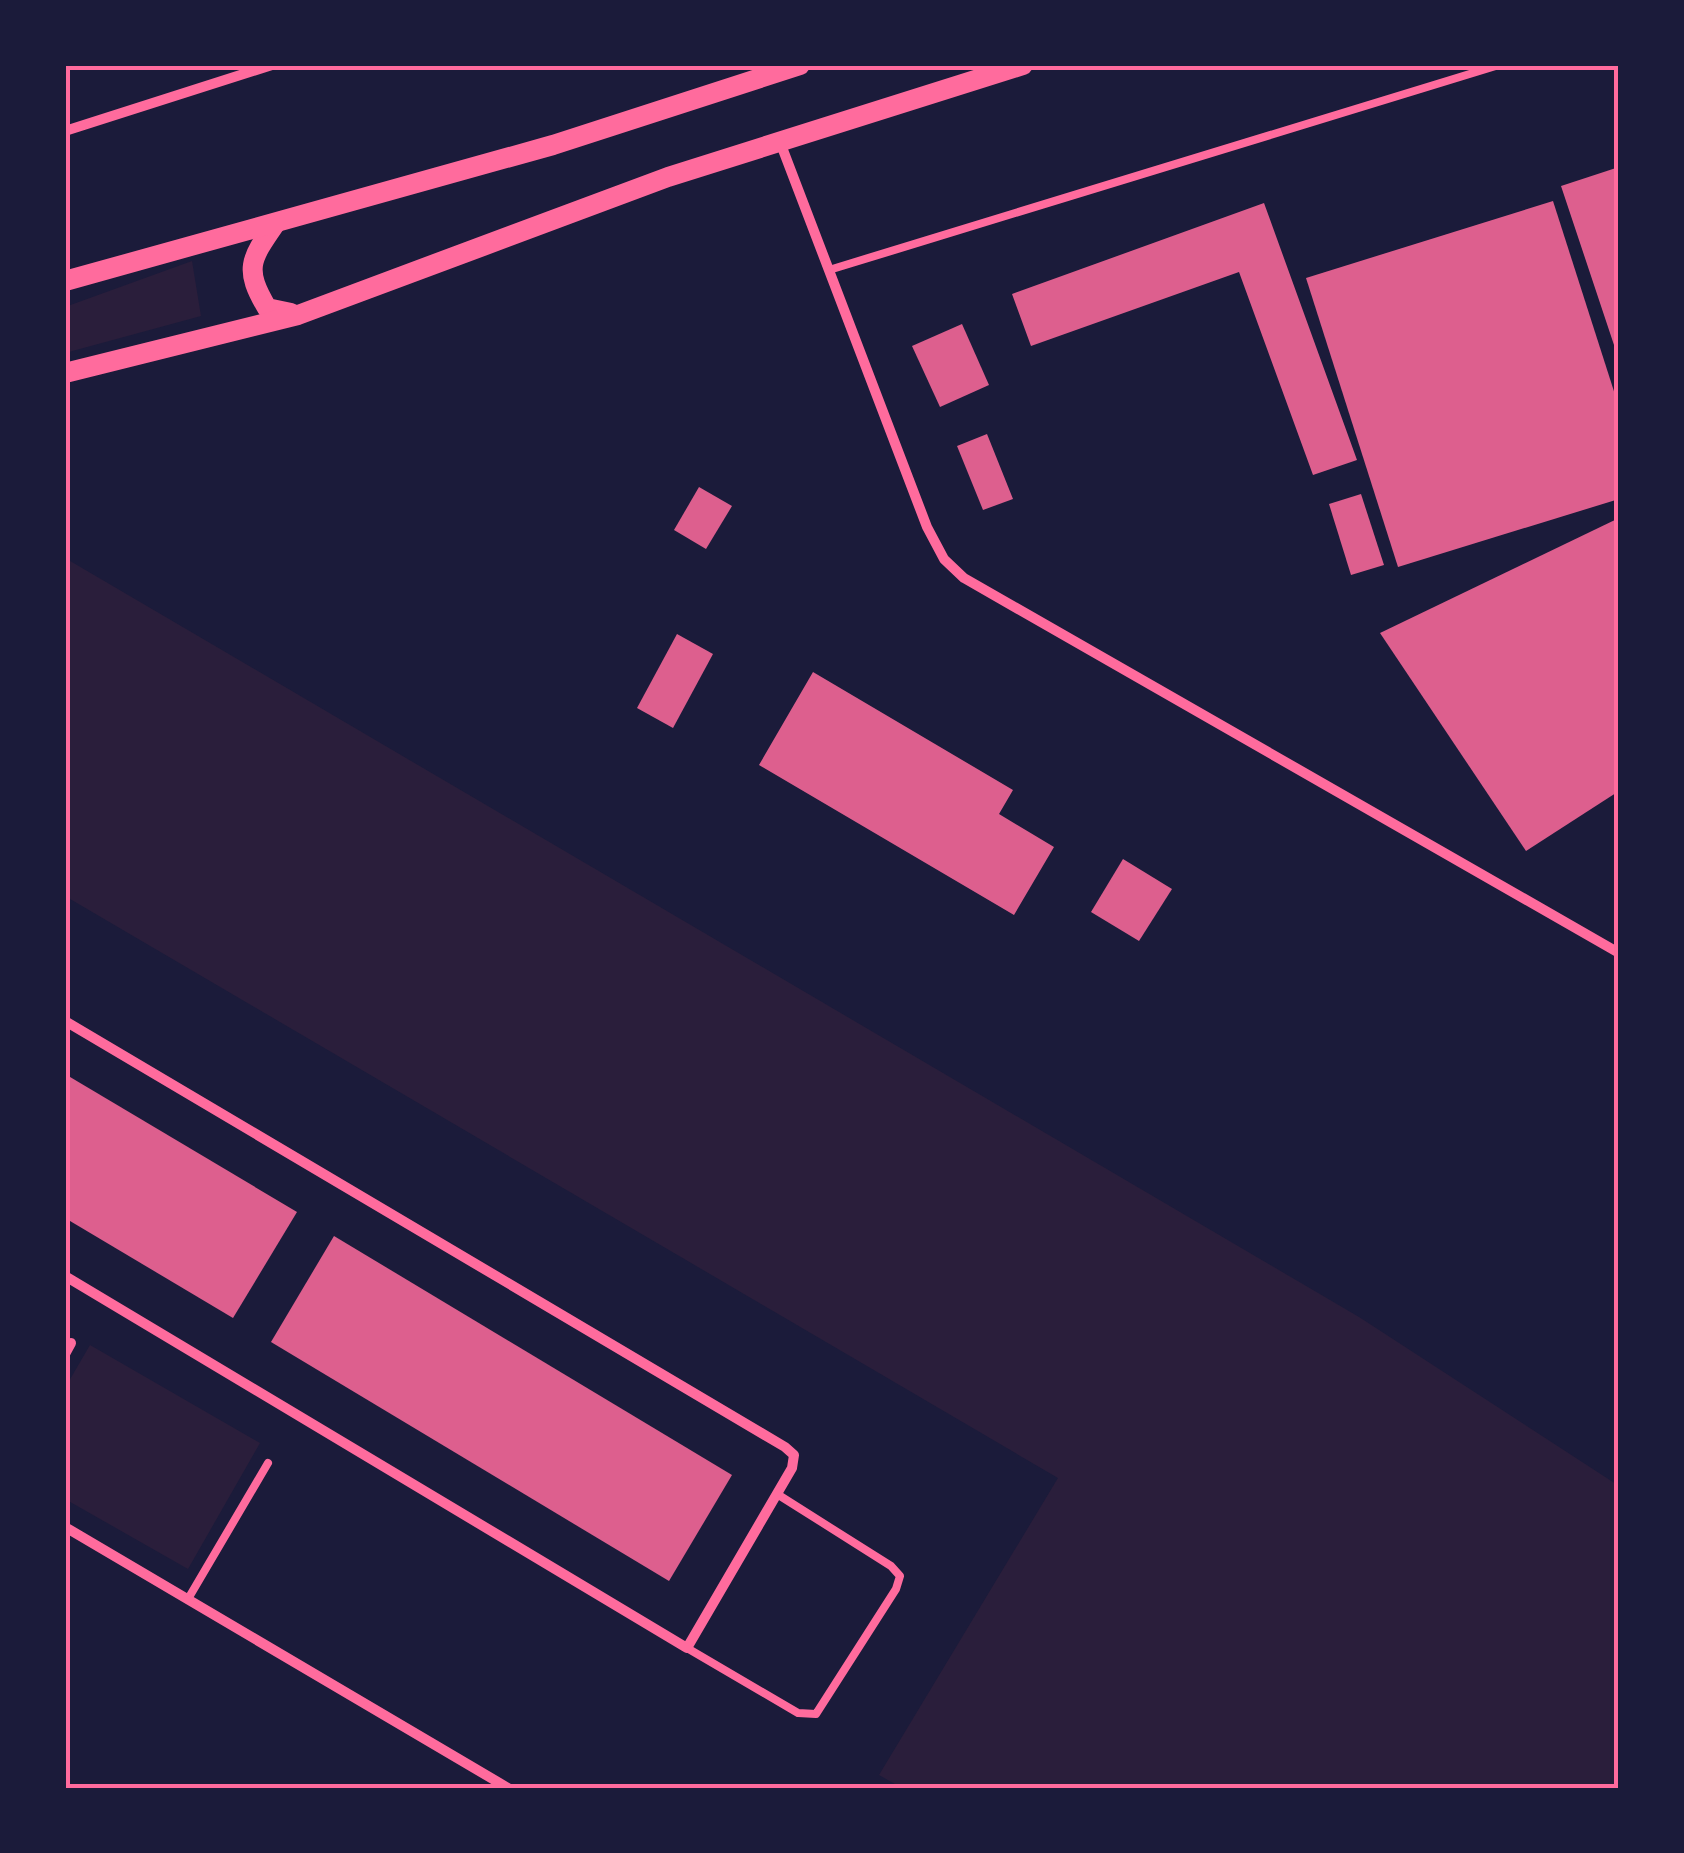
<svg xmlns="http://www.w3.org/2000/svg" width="1684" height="1853" font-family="Merriweather,serif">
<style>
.green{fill:#2a1e3b}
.building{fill:#dd5f8e}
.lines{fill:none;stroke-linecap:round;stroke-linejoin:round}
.service{stroke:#ff6b9d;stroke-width:8}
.minor{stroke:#ff6b9d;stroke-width:10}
.secondary{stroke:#ff6b9d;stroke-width:20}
.neatline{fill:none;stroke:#ff6b9d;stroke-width:4}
</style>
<rect width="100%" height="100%" fill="#1b1b3a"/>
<g class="green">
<polygon points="192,261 201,316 65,353 65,307"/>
<polygon points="65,558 1359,1317 1619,1486 1619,1788 902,1788 879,1775 1058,1478 65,896"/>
<polygon points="90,1345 260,1443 188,1569 65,1499 65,1388"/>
</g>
<g class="building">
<polygon points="1619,167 1619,356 1618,357 1561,186"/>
<polygon points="1553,201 1619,407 1619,499 1398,567 1306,278"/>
<polygon points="1264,203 1357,460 1313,475 1239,272 1031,346 1012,294"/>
<polygon points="962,324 989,385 940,407 912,346"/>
<polygon points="987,434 1013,499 983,510 957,446"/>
<polygon points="699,487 732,506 706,549 674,530"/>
<polygon points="1361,494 1384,565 1351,575 1329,504"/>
<polygon points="1619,518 1619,791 1526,851 1380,633"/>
<polygon points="677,634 713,654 673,728 637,708"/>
<polygon points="813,672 1013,790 999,814 1054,847 1014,915 759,765"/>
<polygon points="1123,859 1172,889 1139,941 1091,912"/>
<polygon points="65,1074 297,1212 233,1318 65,1218"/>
<polygon points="334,1236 732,1475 669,1581 271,1342"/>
</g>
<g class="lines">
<g class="service">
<polyline points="829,270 1499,65"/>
<polyline points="188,1599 268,1463"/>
<polyline points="687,1648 798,1713 816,1714 896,1589 900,1576 891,1566 777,1494"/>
</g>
<g class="minor">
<polyline points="65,131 272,65"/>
<polyline points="780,142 927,527 944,559 964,578 1619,953"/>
<polyline points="65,1021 785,1447 794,1455 792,1468 687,1648 65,1276"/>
<polyline points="65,1354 71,1343"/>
<polyline points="65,1527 508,1788"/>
</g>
<g class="secondary">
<path d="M275,224c-25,36 -31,45 -8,84l24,5"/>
<polyline points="65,281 553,145 800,65"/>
<polyline points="65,373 298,315 668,177 1023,65"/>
</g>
</g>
<rect width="1684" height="1853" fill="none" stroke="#1b1b3a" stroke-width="135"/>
<rect x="68" y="68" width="1548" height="1718" class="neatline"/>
</svg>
